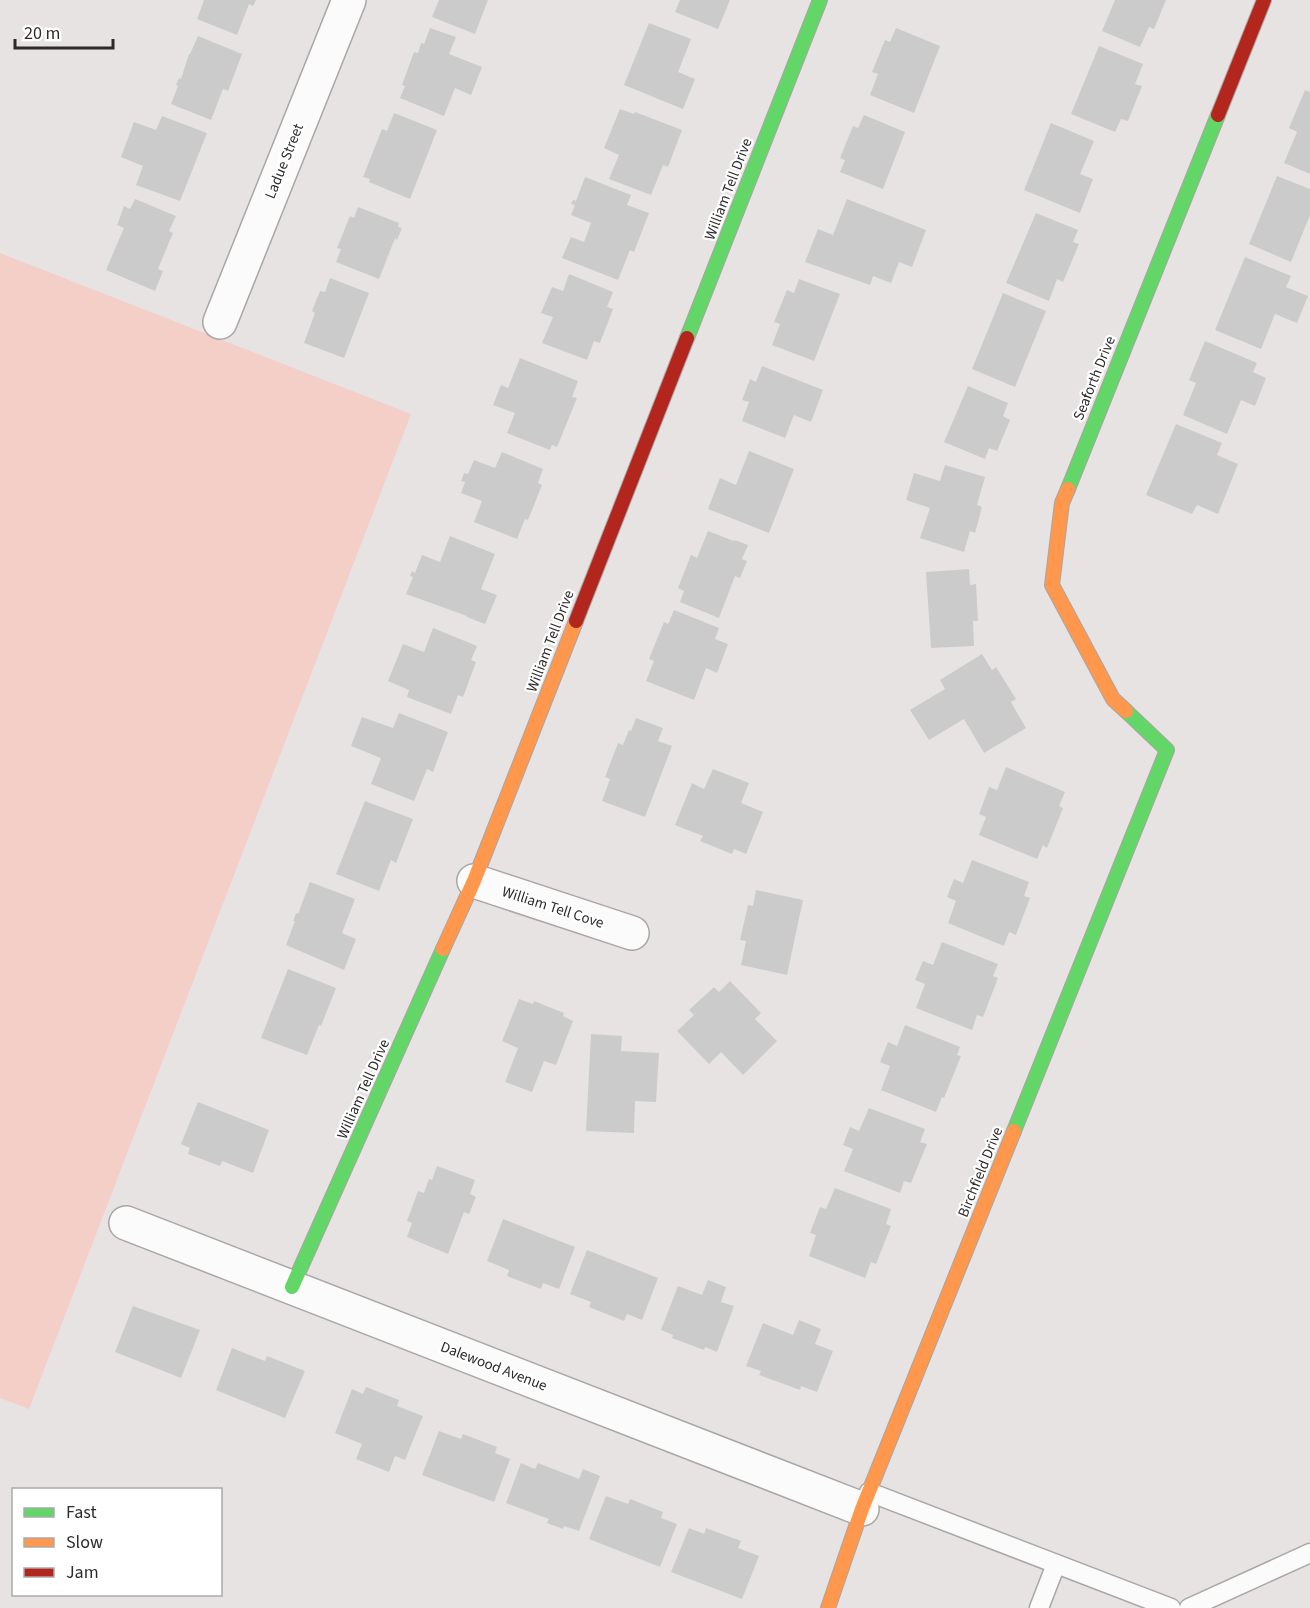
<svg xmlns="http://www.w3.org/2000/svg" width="1310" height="1608" font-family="'Source Sans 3',sans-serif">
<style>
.green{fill:#f3cfc8}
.building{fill:#cccbcb}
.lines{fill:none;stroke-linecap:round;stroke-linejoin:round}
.lane-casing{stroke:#a9a6a5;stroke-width:21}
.street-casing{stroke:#a9a6a5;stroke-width:36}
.fast-casing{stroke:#a9a6a5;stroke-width:16}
.slow-casing{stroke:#a9a6a5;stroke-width:16}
.jam-casing{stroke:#a9a6a5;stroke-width:16}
.lane{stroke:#fbfbfb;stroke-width:18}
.street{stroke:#fbfbfb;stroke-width:33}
.fast{stroke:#63d668;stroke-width:14}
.slow{stroke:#ff974d;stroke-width:14}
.jam{stroke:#b3261e;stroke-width:14}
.labels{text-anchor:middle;stroke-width:4.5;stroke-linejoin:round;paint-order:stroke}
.street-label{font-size:15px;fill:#2d2a2a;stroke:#fff}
</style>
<rect width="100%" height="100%" fill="#e7e3e3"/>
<polygon class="green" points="0,253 411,414 29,1409 0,1398"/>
<g class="building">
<polygon points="204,0 256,0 253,6 249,4 237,35 197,19"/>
<polygon points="439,0 488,0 475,34 432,17"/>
<polygon points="680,0 730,0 718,29 675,12"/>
<polygon points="1115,0 1166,0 1154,29 1149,27 1140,47 1102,31"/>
<polygon points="649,23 691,39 678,72 695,79 683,109 624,85"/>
<polygon points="430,28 456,37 449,54 482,67 471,95 455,88 444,116 400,98 405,86 402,85 414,52 418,53 421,43 424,44"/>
<polygon points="896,28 940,46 914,113 870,95 878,74 872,72 885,40 890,42"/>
<polygon points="198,36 242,54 228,91 223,89 211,120 171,104 178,86 176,85 179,78 181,79 189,54 190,54"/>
<polygon points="1099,46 1143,64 1135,84 1142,86 1128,121 1121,119 1115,132 1071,114"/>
<polygon points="1305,90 1310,92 1310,174 1284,163 1297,132 1289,128"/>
<polygon points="620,109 634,114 635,112 682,130 668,167 663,165 651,195 609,179 619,155 604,148"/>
<polygon points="394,113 437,130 410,199 369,182 370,179 363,177 382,129 387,131"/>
<polygon points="864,115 905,132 883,189 840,172 845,160 840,158 853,126 858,128"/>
<polygon points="162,116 207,133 180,201 136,185 143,166 121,157 134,122 156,130"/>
<polygon points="1051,123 1094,141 1080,174 1093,179 1080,213 1024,190"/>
<polygon points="1277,176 1310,189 1310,215 1291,262 1249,244"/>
<polygon points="585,177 631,195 627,205 649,213 634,252 630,250 618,280 562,258 571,237 584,242 591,223 571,215 575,205 571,204 573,200 576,201"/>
<polygon points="135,199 176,216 169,231 173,233 158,269 163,271 155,291 106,270 124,228 117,225 124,206 130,209"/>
<polygon points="847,199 926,230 912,267 899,262 891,283 873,276 870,285 805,262 818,229 833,235"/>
<polygon points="358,207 399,223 398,227 402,228 397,240 395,238 379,279 336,262 341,249 337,248 350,216 354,218"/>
<polygon points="1036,213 1078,230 1073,242 1079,244 1063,282 1057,279 1049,301 1006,283"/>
<polygon points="1245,257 1291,276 1286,287 1308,296 1297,323 1275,314 1261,349 1215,330"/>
<polygon points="569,274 613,292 607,307 613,309 600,343 594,341 587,360 542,343 553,317 541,313 552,287 563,291"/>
<polygon points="330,278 369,293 344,358 304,343 315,313 312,311 320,291 325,292"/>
<polygon points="799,279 840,294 814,361 772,345 780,324 774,322 787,290 794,293"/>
<polygon points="1003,293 1046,311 1015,387 972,369"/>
<polygon points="1205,341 1257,363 1253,372 1266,378 1255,406 1241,400 1227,434 1183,415 1196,383 1189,380"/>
<polygon points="520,358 578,381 572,397 577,398 557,447 552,445 550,450 507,433 515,413 493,405 501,385 508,388"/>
<polygon points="762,366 823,390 811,422 794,415 785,438 742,421 749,402 742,400 750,379 756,382"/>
<polygon points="968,386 1008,403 1003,416 1010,420 997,451 989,448 985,459 944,442"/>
<polygon points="1176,424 1222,443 1217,455 1238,464 1218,514 1197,505 1192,514 1146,495"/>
<polygon points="749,451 794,469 769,533 708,509 720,478 736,485"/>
<polygon points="502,452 543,469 538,483 542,485 528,520 525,519 517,539 474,522 482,501 461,493 465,482 461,481 464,473 468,474 474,460 495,468"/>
<polygon points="945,465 985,477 977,505 982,507 975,533 970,531 964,552 920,538 930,508 906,500 914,473 940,481"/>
<polygon points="708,531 734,541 735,540 748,545 742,559 747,561 740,578 735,576 719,618 680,602 684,591 678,588 691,555 697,558"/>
<polygon points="450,536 495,554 481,589 497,595 485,624 467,617 467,616 406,594 413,577 410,576 412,571 415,573 422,555 440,562"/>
<polygon points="969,569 970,585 976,584 978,621 973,621 974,646 931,648 926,572"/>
<polygon points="674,610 719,628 715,639 728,644 717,673 706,668 694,700 646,681 654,661 649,659 664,622 668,624"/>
<polygon points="433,628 477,646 471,660 476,662 463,697 458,695 451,714 407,697 409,690 388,681 403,644 424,652"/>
<polygon points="982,654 992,670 996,667 1016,699 1011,702 1026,728 984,753 964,719 929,740 910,710 945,689 940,680"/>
<polygon points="399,713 448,732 433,772 427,769 414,801 371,784 381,758 351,746 362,717 393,728"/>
<polygon points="636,718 663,728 658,741 672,746 645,817 602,801 610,779 605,777 618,743 623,745 629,730 631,731"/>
<polygon points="1006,767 1065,792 1059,806 1063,808 1047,848 1043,845 1037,859 979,835 986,817 979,814 989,787 997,790"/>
<polygon points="713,769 749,783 741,803 763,812 746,854 734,849 732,854 700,841 703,836 675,825 692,783 704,789"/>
<polygon points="365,801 413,819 396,863 391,860 379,891 336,874"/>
<polygon points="972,860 1029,882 1024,896 1030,898 1016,935 1009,932 1004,946 948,923 956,901 947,897 954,879 963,883"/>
<polygon points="310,882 355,899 342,933 356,939 344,970 286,945 295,921 293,921 296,913 298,914"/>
<polygon points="756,890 803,900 787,975 741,965 746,941 740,940 748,905 753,906"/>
<polygon points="942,942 998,964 993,976 998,978 983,1017 977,1015 972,1030 916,1008 925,984 915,980 923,961 933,965"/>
<polygon points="288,969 336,988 321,1026 319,1025 307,1055 261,1038"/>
<polygon points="730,981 761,1013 755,1019 777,1041 743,1075 721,1052 709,1064 677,1031 694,1015 689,1010 714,987 719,992"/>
<polygon points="519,999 533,1004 534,1001 564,1013 563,1016 573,1021 556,1065 544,1061 532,1092 505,1082 518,1048 502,1041"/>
<polygon points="905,1025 960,1047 957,1055 961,1056 944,1098 942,1097 936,1112 881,1090 890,1066 880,1062 888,1042 897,1046"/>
<polygon points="591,1034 622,1036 621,1051 659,1053 656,1102 635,1101 634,1133 586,1131"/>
<polygon points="198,1102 269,1130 253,1173 222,1161 220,1166 188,1154 190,1148 181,1144"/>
<polygon points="869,1108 925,1129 920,1142 927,1144 911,1183 904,1181 900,1193 844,1171 853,1149 843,1145 850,1127 859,1131"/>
<polygon points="437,1166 475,1180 470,1194 476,1197 469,1214 464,1212 448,1254 407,1237 412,1223 407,1221 418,1191 424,1193 429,1179 432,1180"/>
<polygon points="835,1188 891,1209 886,1224 891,1226 876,1264 871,1262 865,1278 809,1256 816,1235 810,1233 820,1207 826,1209"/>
<polygon points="503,1219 575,1247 559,1289 543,1283 541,1289 507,1276 509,1270 487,1261"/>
<polygon points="587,1250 658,1278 642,1320 627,1314 624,1321 589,1307 591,1302 570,1294"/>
<polygon points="708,1280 726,1287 721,1302 734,1306 717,1352 705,1347 704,1350 672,1338 673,1335 661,1330 678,1286 702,1295"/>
<polygon points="133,1306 200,1330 181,1378 115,1352"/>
<polygon points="799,1320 821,1329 815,1344 833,1351 817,1392 801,1386 800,1390 759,1375 761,1371 746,1366 763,1323 793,1335"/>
<polygon points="232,1348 265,1361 267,1356 305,1371 285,1418 216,1390"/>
<polygon points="366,1387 399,1400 397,1406 423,1416 405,1460 395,1456 389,1472 356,1459 362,1444 335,1433 352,1389 363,1394"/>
<polygon points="439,1431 461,1439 463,1434 497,1447 495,1453 510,1459 494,1502 422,1475"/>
<polygon points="521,1463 535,1469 538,1463 579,1479 583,1469 600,1476 579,1531 564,1526 563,1529 547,1523 549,1519 506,1503"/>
<polygon points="606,1496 628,1504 630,1499 663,1512 661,1518 677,1524 660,1567 589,1539"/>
<polygon points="689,1528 704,1534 706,1528 741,1541 738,1548 759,1556 742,1599 671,1572"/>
</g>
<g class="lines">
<g class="lane-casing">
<g id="lane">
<polyline points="869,1492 1171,1608"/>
<polyline points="1039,1608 1056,1564"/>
<polyline points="1189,1608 1310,1553"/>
</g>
</g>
<g class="street-casing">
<g id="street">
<polyline points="220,322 349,0"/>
<polyline points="474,881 632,933"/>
<polyline points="126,1223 862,1509"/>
</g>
</g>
<g class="fast-casing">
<g id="fast">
<polyline points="687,338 820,0"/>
<polyline points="1068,489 1218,115"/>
<polyline points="1014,1131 1167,750 1126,711"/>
<polyline points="292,1287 443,949"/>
</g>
</g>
<g class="slow-casing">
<g id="slow">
<polyline points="1068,489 1062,503 1052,585 1113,699 1126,711"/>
<polyline points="443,949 474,881 576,621"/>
<polyline points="828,1608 862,1509 1014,1131"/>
</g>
</g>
<g class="jam-casing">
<g id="jam">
<polyline points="1218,115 1264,0"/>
<polyline points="576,621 687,338"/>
</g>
</g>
<use href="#lane" class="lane"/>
<use href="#street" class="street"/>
<use href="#fast" class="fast"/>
<use href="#slow" class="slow"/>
<use href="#jam" class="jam"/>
</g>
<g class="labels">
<g class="street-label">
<text transform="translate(284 161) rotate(-68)" y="5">Ladue Street</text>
<text transform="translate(728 189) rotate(-69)" y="5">William Tell Drive</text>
<text transform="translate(1094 378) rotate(-68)" y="5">Seaforth Drive</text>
<text transform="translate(550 641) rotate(-69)" y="5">William Tell Drive</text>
<text transform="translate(553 907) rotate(18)" y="5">William Tell Cove</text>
<text transform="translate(363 1089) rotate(-66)" y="5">William Tell Drive</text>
<text transform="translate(980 1172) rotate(-68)" y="5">Birchfield Drive</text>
<text transform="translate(494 1366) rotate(21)" y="5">Dalewood Avenue</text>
</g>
</g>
<rect x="12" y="1488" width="210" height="108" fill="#ffffff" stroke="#abaaaa" stroke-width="1.5"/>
<rect x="24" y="1508" width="30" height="9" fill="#63d668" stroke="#abaaaa" stroke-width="1.5"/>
<text x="66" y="1518" font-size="18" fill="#2d2a2a">Fast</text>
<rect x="24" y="1538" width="30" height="9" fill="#ff974d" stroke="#abaaaa" stroke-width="1.5"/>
<text x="66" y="1548" font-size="18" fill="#2d2a2a">Slow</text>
<rect x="24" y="1568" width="30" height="9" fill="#b3261e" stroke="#abaaaa" stroke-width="1.5"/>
<text x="66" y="1578" font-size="18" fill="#2d2a2a">Jam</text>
<path d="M15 39v9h98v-9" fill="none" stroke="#2d2a2a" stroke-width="3"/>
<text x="24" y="39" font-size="18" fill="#2d2a2a" stroke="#ffffff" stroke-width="4.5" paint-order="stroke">20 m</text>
</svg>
